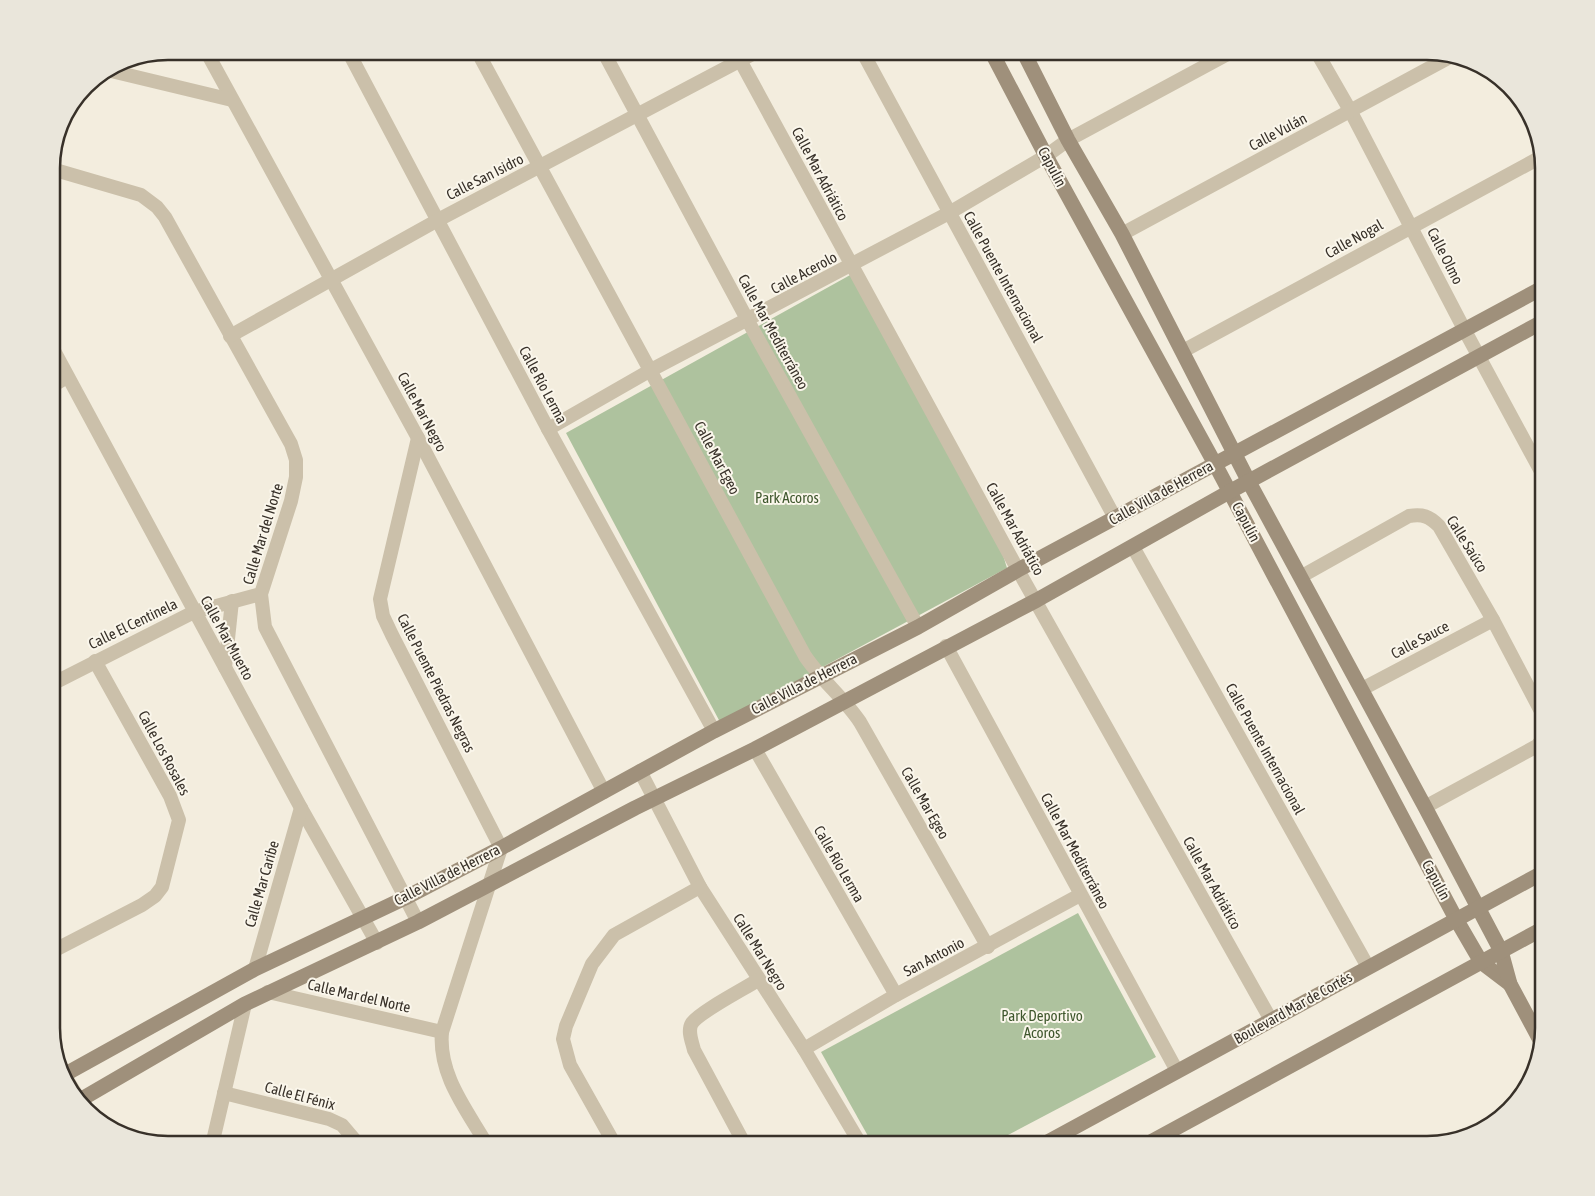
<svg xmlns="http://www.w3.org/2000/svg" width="1595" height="1196" font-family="'Asap Condensed',sans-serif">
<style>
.green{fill:#aec29e}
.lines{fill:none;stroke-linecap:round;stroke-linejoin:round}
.street{stroke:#cbc0aa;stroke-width:14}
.secondary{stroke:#9f907b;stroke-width:15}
.labels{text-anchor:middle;stroke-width:4;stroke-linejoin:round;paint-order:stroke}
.street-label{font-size:15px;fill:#383129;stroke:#faf6eb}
.park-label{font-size:15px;fill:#3f572d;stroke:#faf6eb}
.rim{fill:none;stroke:#383129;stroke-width:2.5}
</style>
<rect width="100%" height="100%" fill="#f3edde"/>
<g class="green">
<polygon points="852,274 1003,555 1007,568 720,722 566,433"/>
<polygon points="1078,913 1156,1057 989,1145 873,1145 821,1052"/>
</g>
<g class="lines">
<g class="street">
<polyline points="206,51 418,438 604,792"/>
<polyline points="348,51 548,429 714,731"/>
<path d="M477,51l328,605c16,24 39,42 55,66l128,225"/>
<polyline points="603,51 748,321 918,627"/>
<polyline points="735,51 1018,570 1271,1020"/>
<polyline points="862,51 1115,518"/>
<polyline points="1316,51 1351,112 1464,329 1544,477"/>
<polyline points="107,70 232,100"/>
<polyline points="52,169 141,195 157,207 165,217 291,444 296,460 296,477 291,501 261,594 265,627 418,922"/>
<polyline points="1122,234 1448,58"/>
<polyline points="230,336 438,220 758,51"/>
<polyline points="52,347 301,808 377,943"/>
<polyline points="1183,351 1541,157"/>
<polyline points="52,386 67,377"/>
<polyline points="548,429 651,370 949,213 1046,156 1068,140 1233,51"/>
<path d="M418,438l-38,161 3,17 9,19 109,213 -59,184c-4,43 25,78 45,113"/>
<polyline points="1133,547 1368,967"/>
<path d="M1302,576l107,-60c14,-2 20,0 30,10l54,94 51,97"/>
<polyline points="946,646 1177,1071"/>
<polyline points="225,667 232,601"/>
<polyline points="52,684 194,612 261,594"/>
<polyline points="1362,689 1493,620"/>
<polyline points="755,749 896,995"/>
<polyline points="640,771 700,887 804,1049 861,1145"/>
<polyline points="1425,807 1537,746 1544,737"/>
<polyline points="51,952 142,905 155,896 162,887 179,820 170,796 95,661"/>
<polyline points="255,969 301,808"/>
<polyline points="268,992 442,1032"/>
<polyline points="804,1049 896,995 1080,895"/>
<polyline points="61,1070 77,1096"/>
<polyline points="224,1093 329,1119 342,1125 359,1145"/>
<polyline points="212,1145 245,1004"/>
<polyline points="615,1145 570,1065 563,1039 566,1026 592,964 614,935 700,887"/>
<path d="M745,1145l-51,-95c-2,-9 -7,-19 -2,-27 9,-12 52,-34 66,-43"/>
</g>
<g class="secondary">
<polyline points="991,51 1046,156 1215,464 1456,919 1481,962 1510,984"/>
<polyline points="1023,51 1068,140 1122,234 1249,482 1425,807 1501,951 1510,984 1540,1040"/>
<polyline points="62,1076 255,969 405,898 501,848 714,731 918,627 1018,570 1544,287"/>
<polyline points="80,1100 245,1004 418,922 635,808 755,749 1037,600 1229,492 1544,321"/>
<polyline points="1042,1145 1544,872"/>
<polyline points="1145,1145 1544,928"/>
</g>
</g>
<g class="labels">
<g class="street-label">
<text transform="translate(1278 132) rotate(-28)" y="5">Calle Vulán</text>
<text transform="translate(1052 167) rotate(62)" y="5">Capulín</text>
<text transform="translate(820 174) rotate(62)" y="5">Calle Mar Adriático</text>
<text transform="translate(485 177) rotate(-27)" y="5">Calle San Isidro</text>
<text transform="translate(1354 239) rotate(-29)" y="5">Calle Nogal</text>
<text transform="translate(1445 256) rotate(63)" y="5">Calle Olmo</text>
<text transform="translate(804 273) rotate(-28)" y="5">Calle Acerolo</text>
<text transform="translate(1003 277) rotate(61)" y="5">Calle Puente Internacional</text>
<text transform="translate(773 332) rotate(61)" y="5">Calle Mar Mediterráneo</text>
<text transform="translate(543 385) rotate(62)" y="5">Calle Río Lerma</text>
<text transform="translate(422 412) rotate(62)" y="5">Calle Mar Negro</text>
<text transform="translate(717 458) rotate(62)" y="5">Calle Mar Egeo</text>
<text transform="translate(1161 493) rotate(-29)" y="5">Calle Villa de Herrera</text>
<text transform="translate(1246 522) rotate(62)" y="5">Capulín</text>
<text transform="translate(1015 529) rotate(61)" y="5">Calle Mar Adriático</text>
<text transform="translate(263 534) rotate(-73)" y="5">Calle Mar del Norte</text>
<text transform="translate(1467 544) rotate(58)" y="5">Calle Saúco</text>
<text transform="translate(133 624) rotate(-26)" y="5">Calle El Centinela</text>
<text transform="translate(227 638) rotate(61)" y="5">Calle Mar Muerto</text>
<text transform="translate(1420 640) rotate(-28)" y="5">Calle Sauce</text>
<text transform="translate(436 683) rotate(63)" y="5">Calle Puente Piedras Negras</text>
<text transform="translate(804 684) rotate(-27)" y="5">Calle Villa de Herrera</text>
<text transform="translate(1265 749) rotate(61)" y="5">Calle Puente Internacional</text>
<text transform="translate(164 753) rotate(62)" y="5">Calle Los Rosales</text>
<text transform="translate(925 803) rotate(60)" y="5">Calle Mar Egeo</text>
<text transform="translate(1075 851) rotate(62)" y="5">Calle Mar Mediterráneo</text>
<text transform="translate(839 864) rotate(60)" y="5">Calle Río Lerma</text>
<text transform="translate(447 875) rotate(-27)" y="5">Calle Villa de Herrera</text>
<text transform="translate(1436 880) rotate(62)" y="5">Capulín</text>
<text transform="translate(1212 883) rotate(61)" y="5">Calle Mar Adriático</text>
<text transform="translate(262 884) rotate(-74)" y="5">Calle Mar Caribe</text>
<text transform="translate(760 952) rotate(58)" y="5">Calle Mar Negro</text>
<text transform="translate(934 957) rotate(-28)" y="5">San Antonio</text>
<text transform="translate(359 996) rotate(13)" y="5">Calle Mar del Norte</text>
<text transform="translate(1293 1008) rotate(-29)" y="5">Boulevard Mar de Cortés</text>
<text transform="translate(300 1096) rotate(15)" y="5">Calle El Fénix</text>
</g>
<g class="park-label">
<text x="787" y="503">Park Acoros</text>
<text x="1042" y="1021">Park Deportivo<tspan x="1042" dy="17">Acoros</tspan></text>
</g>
</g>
<path d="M0 0H1595V1196H0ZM168 60H1427A108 108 0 0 1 1535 168V1028A108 108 0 0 1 1427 1136H168A108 108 0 0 1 60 1028V168A108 108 0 0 1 168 60Z" fill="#eae6db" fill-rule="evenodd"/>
<path class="rim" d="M168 60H1427A108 108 0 0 1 1535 168V1028A108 108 0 0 1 1427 1136H168A108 108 0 0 1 60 1028V168A108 108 0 0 1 168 60Z"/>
</svg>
